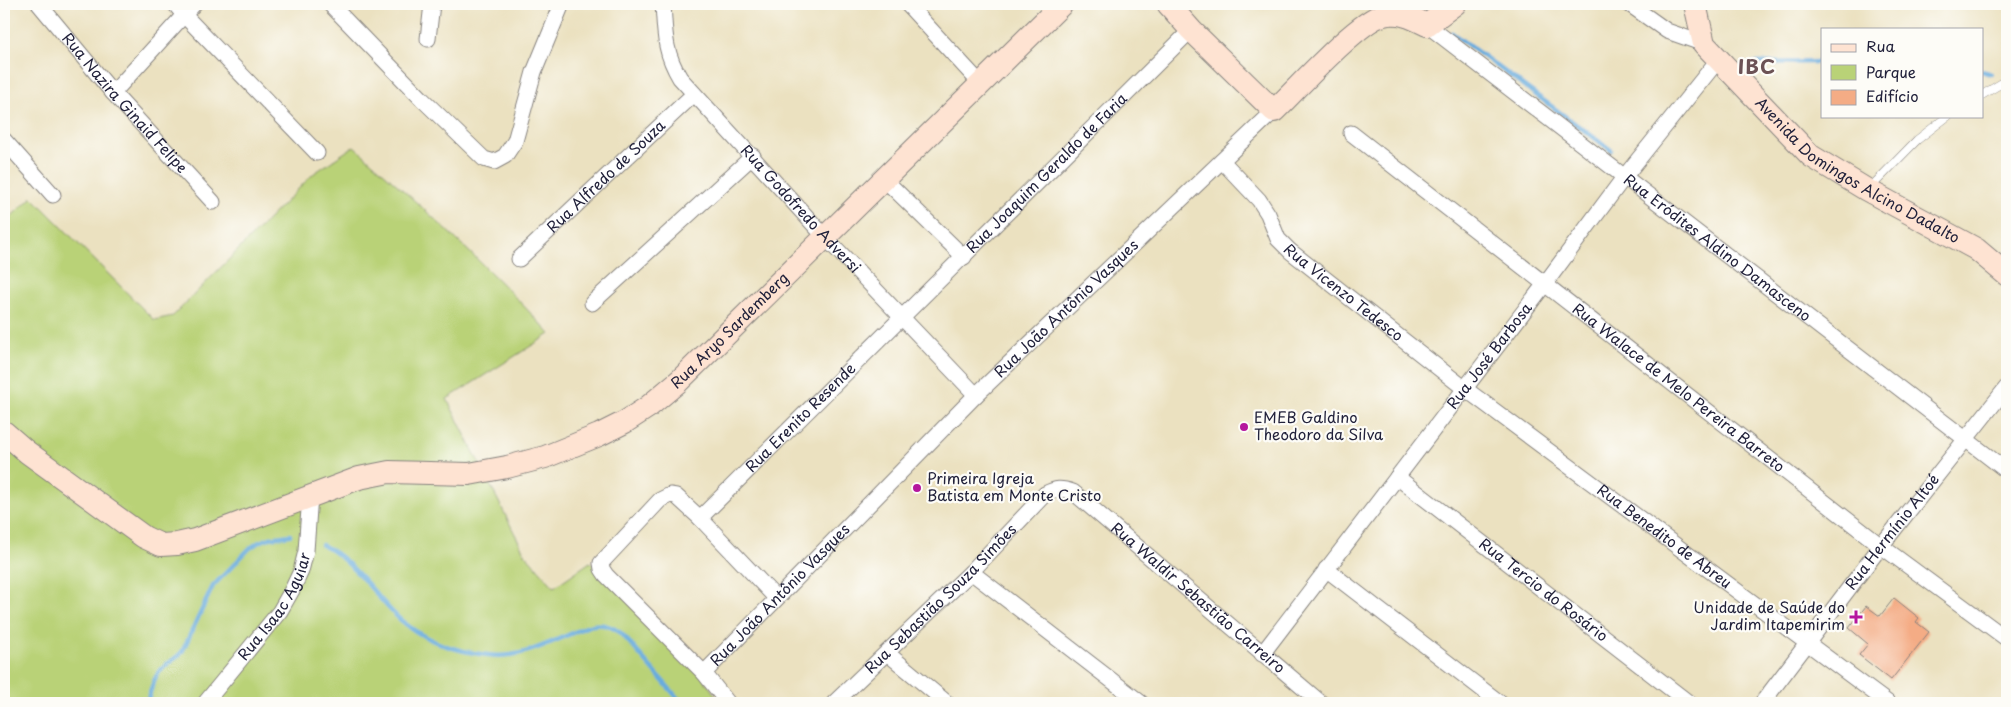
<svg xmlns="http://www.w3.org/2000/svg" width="2011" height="707" font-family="'Playpen Sans',sans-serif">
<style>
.green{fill:#b9d277;stroke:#6e7a59}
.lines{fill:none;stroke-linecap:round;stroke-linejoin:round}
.stream{stroke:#68acde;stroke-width:4.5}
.building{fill:#f4ac85}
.lane-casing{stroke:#86827e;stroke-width:9}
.street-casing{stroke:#86827e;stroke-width:17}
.secondary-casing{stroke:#86827e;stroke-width:24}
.lane{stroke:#fff;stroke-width:8}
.street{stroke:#fff;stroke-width:15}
.secondary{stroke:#fee3d2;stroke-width:22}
.poi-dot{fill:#b5179e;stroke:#fdfcf7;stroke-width:2}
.labels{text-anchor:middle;stroke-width:4.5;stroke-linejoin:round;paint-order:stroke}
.street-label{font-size:15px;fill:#22223b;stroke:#fdfcf7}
.poi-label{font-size:15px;fill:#22223b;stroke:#fdfcf7;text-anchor:start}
.district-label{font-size:20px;font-weight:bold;letter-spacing:1px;fill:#6c5255;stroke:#fdfcf7}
</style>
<rect width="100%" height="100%" fill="#fdfcf7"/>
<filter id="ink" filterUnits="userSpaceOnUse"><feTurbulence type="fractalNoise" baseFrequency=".02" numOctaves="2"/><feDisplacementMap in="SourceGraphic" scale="10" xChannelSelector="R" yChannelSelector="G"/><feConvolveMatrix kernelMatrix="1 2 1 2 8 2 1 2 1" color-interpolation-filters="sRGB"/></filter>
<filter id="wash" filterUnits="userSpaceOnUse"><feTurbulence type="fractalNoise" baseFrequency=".0096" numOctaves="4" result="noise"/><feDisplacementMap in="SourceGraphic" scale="20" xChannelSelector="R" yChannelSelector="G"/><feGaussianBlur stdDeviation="1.12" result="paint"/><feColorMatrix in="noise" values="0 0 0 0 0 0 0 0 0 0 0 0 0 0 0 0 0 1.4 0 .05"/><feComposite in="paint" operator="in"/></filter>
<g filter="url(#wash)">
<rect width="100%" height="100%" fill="#ebe1c0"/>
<path class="green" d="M354,146c67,60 135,121 196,188l-103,65 78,155 29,33 36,-25 102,101 29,40h-717v-480l28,-26 122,123 19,-4 140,-142z"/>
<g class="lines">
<g class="stream">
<polyline points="1452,33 1611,150"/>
<polyline points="1754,63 1822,62"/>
<polyline points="1982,71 1991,74"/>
<path d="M322,545c17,8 30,22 43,36 13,14 26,33 42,44 23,18 53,27 81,30 29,4 55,-9 80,-20 8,-3 17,-9 25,-10 11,-2 20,2 28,8l61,70"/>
<path d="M147,703c4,-12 6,-27 17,-36 6,-6 13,-9 18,-15l31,-66 36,-37 10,-7 11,-4 20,-3"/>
</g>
</g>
<g id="blocks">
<polygon class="building" points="1894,598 1919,618 1916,622 1929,632 1891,680 1859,655 1868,644 1849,628 1866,606 1880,616"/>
</g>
</g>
<g filter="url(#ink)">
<use href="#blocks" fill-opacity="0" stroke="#86827e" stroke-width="1"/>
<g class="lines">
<g class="lane-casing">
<g id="lane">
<polyline points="1982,95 2007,80"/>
<polyline points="1869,189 1917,140 1948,116"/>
</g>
</g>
<g class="street-casing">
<g id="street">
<path id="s1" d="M39,4l74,89 100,109"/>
<polyline points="175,4 184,15 317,153"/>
<polyline points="330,4 422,99 484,159 494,162 505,156 515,141 534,72 562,4"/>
<path id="s2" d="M663,4c2,29 1,48 17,74l146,160 150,157"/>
<polyline points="1629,4 1667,31 1704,44"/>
<polyline points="908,5 980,83"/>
<path id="s3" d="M1427,25l580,446"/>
<polyline points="428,39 432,4"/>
<polyline points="113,93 194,4"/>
<path id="s4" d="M1351,133l530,413 126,93"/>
<polyline points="4,140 53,195"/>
<path id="s5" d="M1222,161l37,39 9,14 10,25 12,12 174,137 424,315"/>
<polyline points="884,179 964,257"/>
<path id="s6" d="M519,259l175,-165"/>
<polyline points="592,303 753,156"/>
<path id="s7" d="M1397,477l292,226"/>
<path id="s8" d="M700,518l491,-488"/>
<polyline points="1326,569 1500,703"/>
<polyline points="971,572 1141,703"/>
<polyline points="887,653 947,703"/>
<path id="s9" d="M1262,654l282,-369 81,-109 93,-116"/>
<path id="s10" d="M704,673l272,-278 298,-284"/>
<path id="s11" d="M205,703l75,-92 12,-21 9,-19 5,-20 4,-56"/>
<polyline points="728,703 704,673 606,575 602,569 601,563 660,500 670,495 676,496 700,518 776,598"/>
<path id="s12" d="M834,703l137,-131 74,-78c11,-6 16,-6 28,-2l248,211"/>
<path id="s13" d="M1762,703l119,-157 126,-159"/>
</g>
</g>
<g class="secondary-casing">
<g id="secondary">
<path d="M1168,4l23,26 83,81c22,-21 84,-90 109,-96 17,-4 30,3 44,10l28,-21"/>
<path id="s14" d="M1695,4l9,40 107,112 56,34 109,59 31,26"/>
<path id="s15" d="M4,432l23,20 117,85 17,8 16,-1 18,-4 164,-62 30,-6 80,2 38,-7 38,-10 54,-22 26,-13 23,-15 31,-26 383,-377"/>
</g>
</g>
<use href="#lane" class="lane"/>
<use href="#street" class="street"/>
<use href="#secondary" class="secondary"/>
</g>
</g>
<g class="poi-dot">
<circle cx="1244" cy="427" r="5"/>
<circle cx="917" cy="488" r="5"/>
<path d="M1853.5 609.5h5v5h5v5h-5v5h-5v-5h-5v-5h5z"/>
</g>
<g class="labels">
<g class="street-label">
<text dy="5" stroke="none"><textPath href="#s1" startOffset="131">Rua Nazira Ginaid Felipe</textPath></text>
<text dy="5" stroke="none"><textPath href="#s14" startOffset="242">Avenida Domingos Alcino Dadalto</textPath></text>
<text dy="5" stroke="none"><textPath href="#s8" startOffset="489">Rua Joaquim Geraldo de Faria</textPath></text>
<text dy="5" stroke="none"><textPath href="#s6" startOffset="120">Rua Alfredo de Souza</textPath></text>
<text dy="5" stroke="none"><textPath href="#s2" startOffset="255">Rua Godofredo Adversi</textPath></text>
<text dy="5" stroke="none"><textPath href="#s3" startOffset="366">Rua Eródites Aldino Damasceno</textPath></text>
<text dy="5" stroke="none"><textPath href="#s5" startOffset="182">Rua Vicenzo Tedesco</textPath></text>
<text dy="5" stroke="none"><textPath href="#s10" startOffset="514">Rua João Antônio Vasques</textPath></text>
<text dy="5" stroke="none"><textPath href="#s15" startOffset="819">Rua Aryo Sardemberg</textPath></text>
<text dy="5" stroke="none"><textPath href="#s9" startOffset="375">Rua José Barbosa</textPath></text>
<text dy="5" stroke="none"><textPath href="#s4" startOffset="415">Rua Walace de Melo Pereira Barreto</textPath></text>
<text dy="5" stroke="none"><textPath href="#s8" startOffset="142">Rua Erenito Resende</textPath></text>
<text dy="5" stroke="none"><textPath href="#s13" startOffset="215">Rua Hermínio Altoé</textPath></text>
<text dy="5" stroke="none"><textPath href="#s5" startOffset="585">Rua Benedito de Abreu</textPath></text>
<text dy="5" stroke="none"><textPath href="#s7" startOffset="185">Rua Tercio do Rosário</textPath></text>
<text dy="5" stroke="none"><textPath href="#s10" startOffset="109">Rua João Antônio Vasques</textPath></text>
<text dy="5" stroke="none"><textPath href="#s12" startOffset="490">Rua Waldir Sebastião Carreiro</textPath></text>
<text dy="5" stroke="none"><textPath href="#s12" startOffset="149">Rua Sebastião Souza Simões</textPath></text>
<text dy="5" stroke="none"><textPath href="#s11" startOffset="120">Rua Isaac Aguiar</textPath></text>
</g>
<g class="poi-label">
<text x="1254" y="423">EMEB Galdino<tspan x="1254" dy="17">Theodoro da Silva</tspan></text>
<text x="927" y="484">Primeira Igreja<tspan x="927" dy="17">Batista em Monte Cristo</tspan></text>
<text x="1845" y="613" text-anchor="end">Unidade de Saúde do<tspan x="1845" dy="17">Jardim Itapemirim</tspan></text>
</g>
<g class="district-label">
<text x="1757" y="74">IBC</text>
</g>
</g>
<rect width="2011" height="707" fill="none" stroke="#fdfcf7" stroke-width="20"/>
<rect x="1821" y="28" width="162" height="90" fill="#fdfcf7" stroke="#a5a5ac"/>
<rect x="1831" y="44" width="25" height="8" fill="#fee3d2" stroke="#a5a5ac"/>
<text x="1866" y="52" font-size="15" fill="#22223b">Rua</text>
<rect x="1831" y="65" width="25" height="15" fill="#b9d277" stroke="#a5a5ac"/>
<text x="1866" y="78" font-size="15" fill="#22223b">Parque</text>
<rect x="1831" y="90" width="25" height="15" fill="#f4ac85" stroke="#a5a5ac"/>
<text x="1866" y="102" font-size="15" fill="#22223b">Edifício</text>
</svg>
